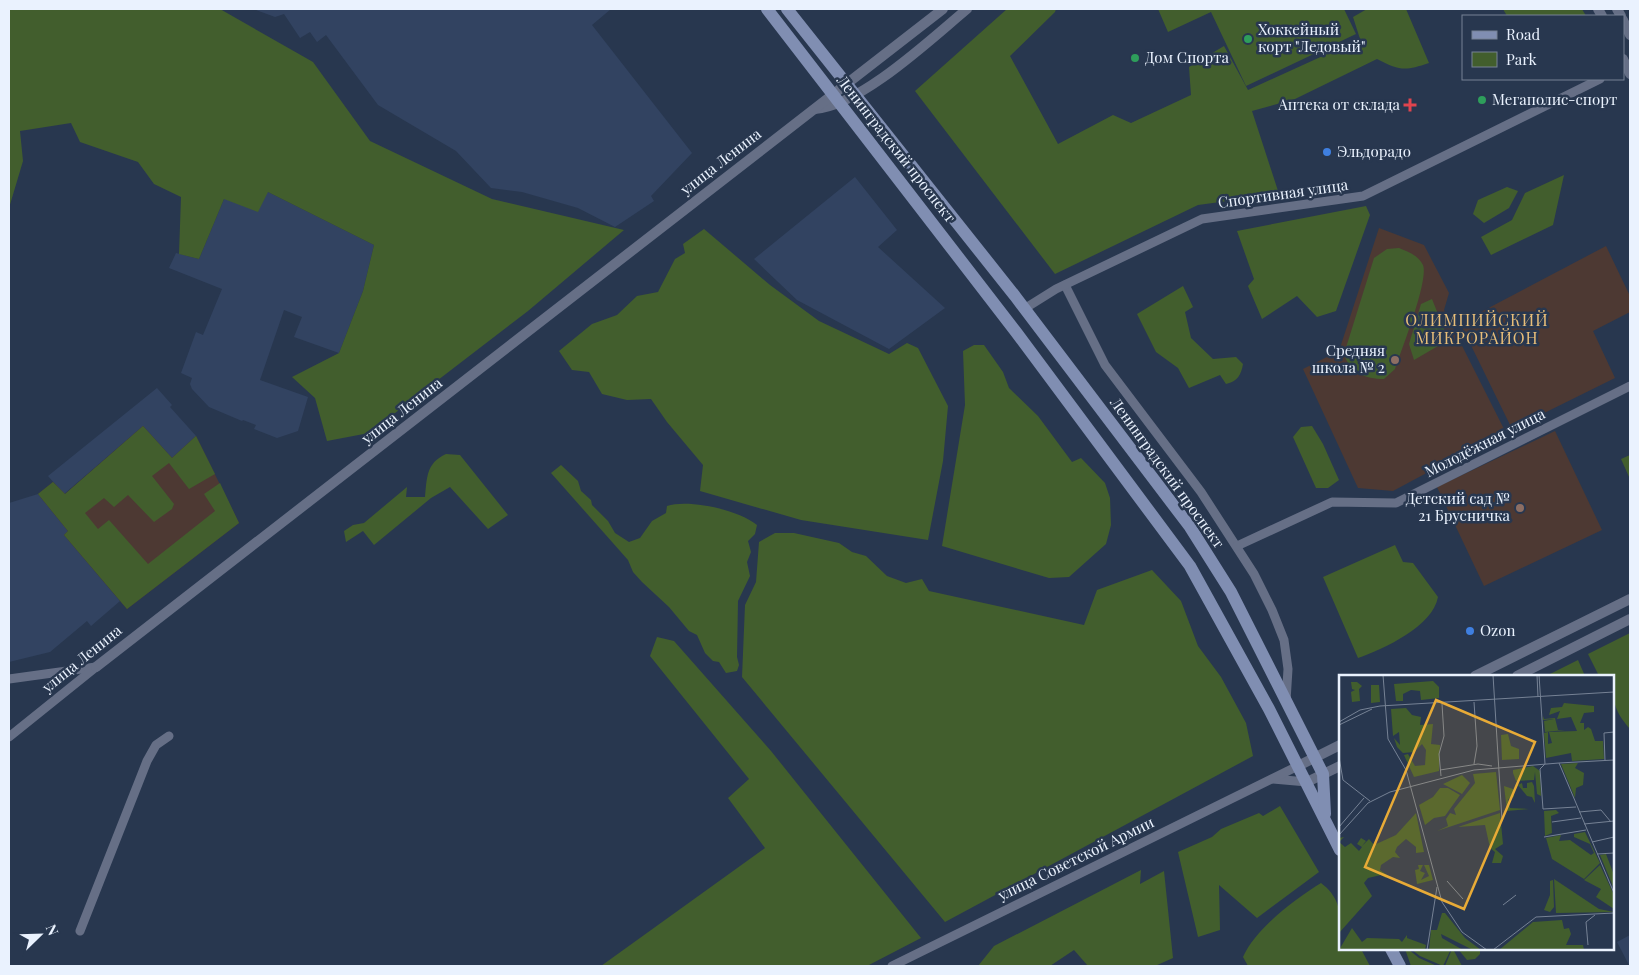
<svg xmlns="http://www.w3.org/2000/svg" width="1639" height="975" font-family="'Playfair Display',serif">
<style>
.built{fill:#324361}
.education{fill:#4d3933}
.green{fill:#425e2d}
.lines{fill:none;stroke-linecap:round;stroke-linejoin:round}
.minor{stroke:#666f86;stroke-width:9}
.tertiary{stroke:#666f86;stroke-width:10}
.secondary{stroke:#808eb2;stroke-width:12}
.leisure-dot{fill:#2e9e5b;stroke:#28374f;stroke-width:2}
.health-dot{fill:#e0444e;stroke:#28374f;stroke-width:2}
.shop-dot{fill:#3f7fe0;stroke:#28374f;stroke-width:2}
.education-dot{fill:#8d6e63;stroke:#28374f;stroke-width:2}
.labels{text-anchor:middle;stroke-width:5;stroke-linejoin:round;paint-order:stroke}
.poi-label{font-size:15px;fill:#eaf2fe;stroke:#28374f;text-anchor:start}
.street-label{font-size:15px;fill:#eaf2fe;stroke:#28374f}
.neighbourhood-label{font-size:16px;letter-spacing:1px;fill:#e8be79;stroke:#28374f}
.inset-road{fill:none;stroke:#768295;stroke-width:1}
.view{fill:#e8ab37;fill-opacity:0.15;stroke:#e8ab37;stroke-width:2.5}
.inset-edge{fill:none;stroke:#eaf2fe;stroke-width:2.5}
</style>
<rect width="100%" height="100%" fill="#28374f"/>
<g class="built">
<polygon points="253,9 611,9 592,25 692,153 651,196 654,201 615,227 578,208 522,192 491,188 456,151 378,105 326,35 317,42 310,32 300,38 284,14 275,17"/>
<polygon points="855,177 897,230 878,247 945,308 889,349 797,300 754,259"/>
<polygon points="268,192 374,245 363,291 339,353 294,337 302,317 284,310 260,380 308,397 298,431 277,438 254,429 256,425 243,420 242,421 209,407 192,389 190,384 192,378 181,373 196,332 203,335 222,289 169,268 176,253 199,259 224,199"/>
<polygon points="157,388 172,405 170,407 196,436 172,458 143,426 64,494 48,476"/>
<polygon points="38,494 68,531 64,535 120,601 91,626 87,621 50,652 9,662 9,503"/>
<polygon points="1630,935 1630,964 1629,965 1617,942"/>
</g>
<g class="education">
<polygon points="1379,228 1424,245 1449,293 1444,310 1505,431 1393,491 1358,488 1303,369 1339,351"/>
<polygon points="1606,246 1630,296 1630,312 1593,331 1615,378 1512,429 1460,323"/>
<polygon points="143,426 172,458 196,436 239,523 127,609 64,535 68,531 38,494 53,482 65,494"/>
<polygon points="1555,431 1602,530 1484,586 1437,487"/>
</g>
<g class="green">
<polygon points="9,9 220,9 313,62 370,141 492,199 624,230 528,311 369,433 327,441 315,398 292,377 339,353 363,291 374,245 268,192 258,212 224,199 199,259 179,254 181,197 154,184 138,162 80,142 71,123 20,131 23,161 9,208"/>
<path d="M1007,9h49l-1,3 -45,44 48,88 55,-29 18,8 60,-28 -2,-28 35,-21 24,44 112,-51 -7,-22 14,-8h39l23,54c-24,8 -29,8 -52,-4l-82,40 -43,12 27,83 -81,11 -143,69 -140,-183z"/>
<polygon points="1158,9 1344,9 1356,34 1246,86 1211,12 1168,32"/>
<polygon points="1503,9 1582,9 1586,16 1507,16"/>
<polygon points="1564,175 1553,225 1491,255 1481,237 1512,220 1525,193"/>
<polygon points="1507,187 1518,191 1509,208 1484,223 1473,214 1478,200"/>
<polygon points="1366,206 1370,215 1336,311 1317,317 1297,296 1262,319 1248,286 1254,279 1237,231"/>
<polygon points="704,229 770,285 819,321 889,354 907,343 918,348 948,406 943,461 928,540 801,520 700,491 703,465 667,422 651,399 627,400 602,394 589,372 572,370 559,351 592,324 617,315 637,296 658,292 675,259 685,253 683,244"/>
<path d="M1399,248c9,4 19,7 24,17 6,15 -22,86 -28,104l-11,10c-19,0 -34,-6 -40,-25l30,-96 13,-9z"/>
<path d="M1183,286l10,21 -8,5 6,26 22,21 23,-2 7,7c-2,11 -5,17 -17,20l-6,-9 -31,13 -11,-20 -22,-16 -19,-38z"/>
<polygon points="1432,299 1444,329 1445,342 1414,360 1409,344 1421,304"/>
<polygon points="974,345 984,345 1003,372 1009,388 1038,416 1072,462 1081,458 1105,483 1110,498 1111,525 1106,544 1069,577 1049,578 942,546 965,405 963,351"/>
<polygon points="143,426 172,458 196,436 215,474 189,489 169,463 152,476 174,504 172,509 154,522 128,495 114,507 104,498 85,513 98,529 109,520 148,564 215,511 204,494 220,483 239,523 127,609 64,535 68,531 38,494 53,482 65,494"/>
<polygon points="1312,426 1323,444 1339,480 1328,488 1316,488 1293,437 1301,427"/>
<path d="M446,454l14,1 48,60 -20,14 -38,-42 -19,11 -57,47 -11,-14 -17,11 -2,-11 9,-6 11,-2 43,-36 -1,10h19c2,-19 1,-34 21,-43z"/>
<polygon points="1630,455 1630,479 1621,459"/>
<path d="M561,465l17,16 3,10 10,9 1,5 16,16 7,12 14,9 11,-4 12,-17 14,-8 1,-7c22,-7 72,4 90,19l-2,9 -7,7 3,11 -4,10 3,14 -12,25 -1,56 2,8 -2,6 -11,2 -7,-11 -6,-1 -8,-8 -8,-18 -8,-4 -20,-24 -27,-25 -9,-10 -5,-12 -77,-87z"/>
<polygon points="775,533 794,533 839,543 852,552 866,556 887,576 906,583 922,579 929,591 1084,625 1097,590 1152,570 1181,601 1198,646 1221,677 1246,723 1253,756 945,922 742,677 745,605 756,582 759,542"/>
<path d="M1395,545l8,17 10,1 25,34c-5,29 -54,52 -80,61l-35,-81z"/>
<path d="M1630,633v96c-17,-20 -17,-27 -17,-53h-14l-11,-22z"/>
<polygon points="657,637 674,641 771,751 921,938 867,966 601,966 765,848 728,798 749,779 650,656"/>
<polygon points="1578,660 1585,676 1546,676"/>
<polygon points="1280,806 1319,872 1257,918 1219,885 1220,930 1198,937 1178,852 1212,837 1221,829 1259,813 1263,816"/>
<polygon points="1141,870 1140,884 1164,871 1173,958 1155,966 1088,966 1074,950 1050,966 978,966 994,946"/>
<path d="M1321,883c24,18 19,39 19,66h21l9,17h-122l-5,-9c13,-29 51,-57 78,-74z"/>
<polygon points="1405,949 1408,949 1419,958 1437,966 1411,966"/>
<polygon points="1411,949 1451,949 1443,966 1420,956"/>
<polygon points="1452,949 1453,949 1462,966 1445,966"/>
<polygon points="1458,949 1480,949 1480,954 1475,959 1467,960"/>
</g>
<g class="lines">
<g class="minor">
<polyline points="1065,285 1105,365 1201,492 1254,574 1272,610 1284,640 1288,669 1286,701"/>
<polyline points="1024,309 1056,289 1202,219 1363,196 1600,79"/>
<polyline points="1237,546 1332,502 1396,503 1630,386"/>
<polyline points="9,679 96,667"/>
<polyline points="9,737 96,667"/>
<polyline points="1273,779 1307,782"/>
<polyline points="80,931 147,761 156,745 169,736"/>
<polyline points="892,966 1298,766"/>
</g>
<g class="tertiary">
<polyline points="1598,9 1602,16"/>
<polyline points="1617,9 1621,16"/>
<polyline points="1623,20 1630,35"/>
<polyline points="1623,59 1630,74"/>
<path d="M815,109c45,-3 116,-70 152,-100"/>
<polyline points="96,667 943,9"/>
<polyline points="1475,676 1630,599"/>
<polyline points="1517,676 1630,619"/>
<polyline points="1298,766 1340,745"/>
<polyline points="1307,782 1340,766"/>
</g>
<g class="secondary">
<polyline points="767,9 1016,332 1190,566 1269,709 1340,850"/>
<polyline points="787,9 1015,296 1190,527 1231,592 1323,774 1325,814"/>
<polyline points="1391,949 1400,966"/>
</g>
</g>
<g class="leisure-dot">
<circle cx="1248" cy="39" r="5"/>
<circle cx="1135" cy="58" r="5"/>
<circle cx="1482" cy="100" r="5"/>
</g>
<path class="health-dot" d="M1407.5 97.5h5v5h5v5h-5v5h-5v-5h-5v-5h5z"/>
<g class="shop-dot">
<circle cx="1327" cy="152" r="5"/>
<circle cx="1470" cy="631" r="5"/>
</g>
<g class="education-dot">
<circle cx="1395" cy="360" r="5"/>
<circle cx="1520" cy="508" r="5"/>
</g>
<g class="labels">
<g class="poi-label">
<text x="1258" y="35">Хоккейный<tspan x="1258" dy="17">корт "Ледовый"</tspan></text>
<text x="1145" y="63">Дом Спорта</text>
<text x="1492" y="105">Мегаполис-спорт</text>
<text x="1400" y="110" text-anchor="end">Аптека от склада</text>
<text x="1337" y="157">Эльдорадо</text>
<text x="1385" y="356" text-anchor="end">Средняя<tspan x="1385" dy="17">школа № 2</tspan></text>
<text x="1510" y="504" text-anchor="end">Детский сад №<tspan x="1510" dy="17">21 Брусничка</tspan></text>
<text x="1480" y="636">Ozon</text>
</g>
<g class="street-label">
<text transform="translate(896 149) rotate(52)" y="5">Ленинградский проспект</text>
<text transform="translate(721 162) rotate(-38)" y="5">улица Ленина</text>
<text transform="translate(1283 194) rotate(-8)" y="5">Спортивная улица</text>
<text transform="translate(402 411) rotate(-38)" y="5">улица Ленина</text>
<text transform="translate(1485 443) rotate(-27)" y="5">Молодёжная улица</text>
<text transform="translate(1167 473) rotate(54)" y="5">Ленинградский проспект</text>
<text transform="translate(82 659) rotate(-39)" y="5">улица Ленина</text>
<text transform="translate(1076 859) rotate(-26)" y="5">улица Советской Армии</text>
</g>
<g class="neighbourhood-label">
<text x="1477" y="326">ОЛИМПИЙСКИЙ<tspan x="1477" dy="18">МИКРОРАЙОН</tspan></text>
</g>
</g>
<g transform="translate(1339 675)">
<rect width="275" height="275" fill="#28374f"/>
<path d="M94,6l6,6v11l-18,2 -1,-9 -9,-1 -8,4v7h-7l-2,-17zM12,7h6l5,4 -3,3 1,12 -8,1 -1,-10 4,-2 -3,-1zM32,10h8l1,17 -9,1zM225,28l30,3v6l-10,1 -4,10h4v7l4,-3 3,2 4,12h8l1,18 -32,2 -1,-8 -25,5 -2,-25 4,-1v12l4,-1 -3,-11 28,-1 -6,-14 -14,2 3,-8 -11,4 2,-7 11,-1zM67,33l6,7 9,2 -1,8 13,-1 -2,20 9,1 -1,26 -25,6 -10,-22 4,-1 7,12 10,-1 1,-15 -4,-6 -8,8 -11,1 -6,-6 -3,-9 6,7 -1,-13 -6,4 -2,-27zM204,41l1,3 11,-1 3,12h7l-20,2 -1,-11 10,-2 -11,1zM169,59l3,12 8,3v10l-17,1 -1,-25zM239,88l-3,5 9,5 -1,12 -7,3 -1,10 -14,-34zM194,91l7,5 1,25 -4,-2 -2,-22 -1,8 -18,1 -3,-8v-3zM157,97l4,38 -63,21 11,-5 -2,-7 4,-6 6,2 -2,-6 21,-26 -2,-9zM123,100l8,8 -8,11 -19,-10zM193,107l2,4 1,17 -3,-6 -5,-1 -9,-11 4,-2 1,5h4v-5zM165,111l9,3 1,8 -6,2 2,9 19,1 -22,2zM101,113h8l12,7 -15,21 -11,2 -9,7 -6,-20 14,-8zM217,135l3,3 -8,3 1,17 -7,3 -1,-25zM77,138l8,39 -8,1v-6l-10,-8 -9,8 -2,5 5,6 -7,-1 -12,8 -1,5 7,5 -1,3 -5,-3 -13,3 -4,5 8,13 -33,37v-95l5,-1 -5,5 6,5 6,-4 8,8 3,-4 -5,-3 4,-6 5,3 -4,5 7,-7 5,6 22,-10zM161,138l3,31 -8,5 8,7 -2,7h-9l3,-11 -5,-4 -5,-23 -27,2zM246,157l15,31 -16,16 -32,-20 -6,-21 15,-3 -2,6 11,-1 21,15 3,-2 -4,-9 -16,-7v-3zM267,179l8,21v14l-14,-34zM79,190h5l-3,6 5,2 -4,7 8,-4 -5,-11h5l4,15 -16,4 -2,-14 4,-1zM261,190l14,30v14l-18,-12 5,-8 -17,-9zM215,204l45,30 15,3 -58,1zM214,205l1,27 -4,5 -6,-2 6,-15v-14zM103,238h3l20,25 16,12h-8l-32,-16 1,4 21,12h-34l2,-20h6zM223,245l2,9 5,-1 2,6 -5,11h17l1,5h-85l34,-28zM13,253l10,14 5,-4 32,1 3,3 5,-7v3l19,7 -1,5h-86z" fill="#425e2d"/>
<path class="inset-road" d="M12,0h32M44,0l5,64 18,31 36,132 20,30 25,18M154,0l9,145M198,0l1,22M200,0l6,89 -5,5 3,40 33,-2M135,27l3,44 -3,18M0,47l21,-12 20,-4 234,-14M0,50l33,-16M0,82l4,23 27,21M266,86l-1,-28 10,-1M220,88l55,-3M101,95l38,-6 14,2M102,101l-2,-22 5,-18 -2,-32M240,137l22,-2 10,12M213,147l29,-4M245,149l30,-3M0,152l25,-29M0,160l29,-32 22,-11 84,-22 85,-7 55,130M205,162l42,-7M253,167l22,-5M258,179l17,-1M108,206l16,18M164,230l13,-10M249,270l-2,-23 9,-7M88,275l10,-63M154,275l43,-33 78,-4"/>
<path class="view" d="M97,25l99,42 -71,167 -99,-42z"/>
<rect width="275" height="275" class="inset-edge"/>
</g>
<rect width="1639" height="975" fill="none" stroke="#eaf2fe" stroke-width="20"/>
<rect x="1462" y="15" width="162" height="65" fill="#28374f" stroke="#768295"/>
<rect x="1472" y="31" width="25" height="8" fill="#808eb2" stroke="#768295"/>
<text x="1506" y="40" font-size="15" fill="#eaf2fe">Road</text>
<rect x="1472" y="52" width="25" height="15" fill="#425e2d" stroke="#768295"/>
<text x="1506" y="65" font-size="15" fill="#eaf2fe">Park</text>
<g transform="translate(40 935) rotate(67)" stroke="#28374f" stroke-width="4" paint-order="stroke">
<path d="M0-4L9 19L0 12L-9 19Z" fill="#eaf2fe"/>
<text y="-8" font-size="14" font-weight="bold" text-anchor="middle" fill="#eaf2fe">N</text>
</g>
</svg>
